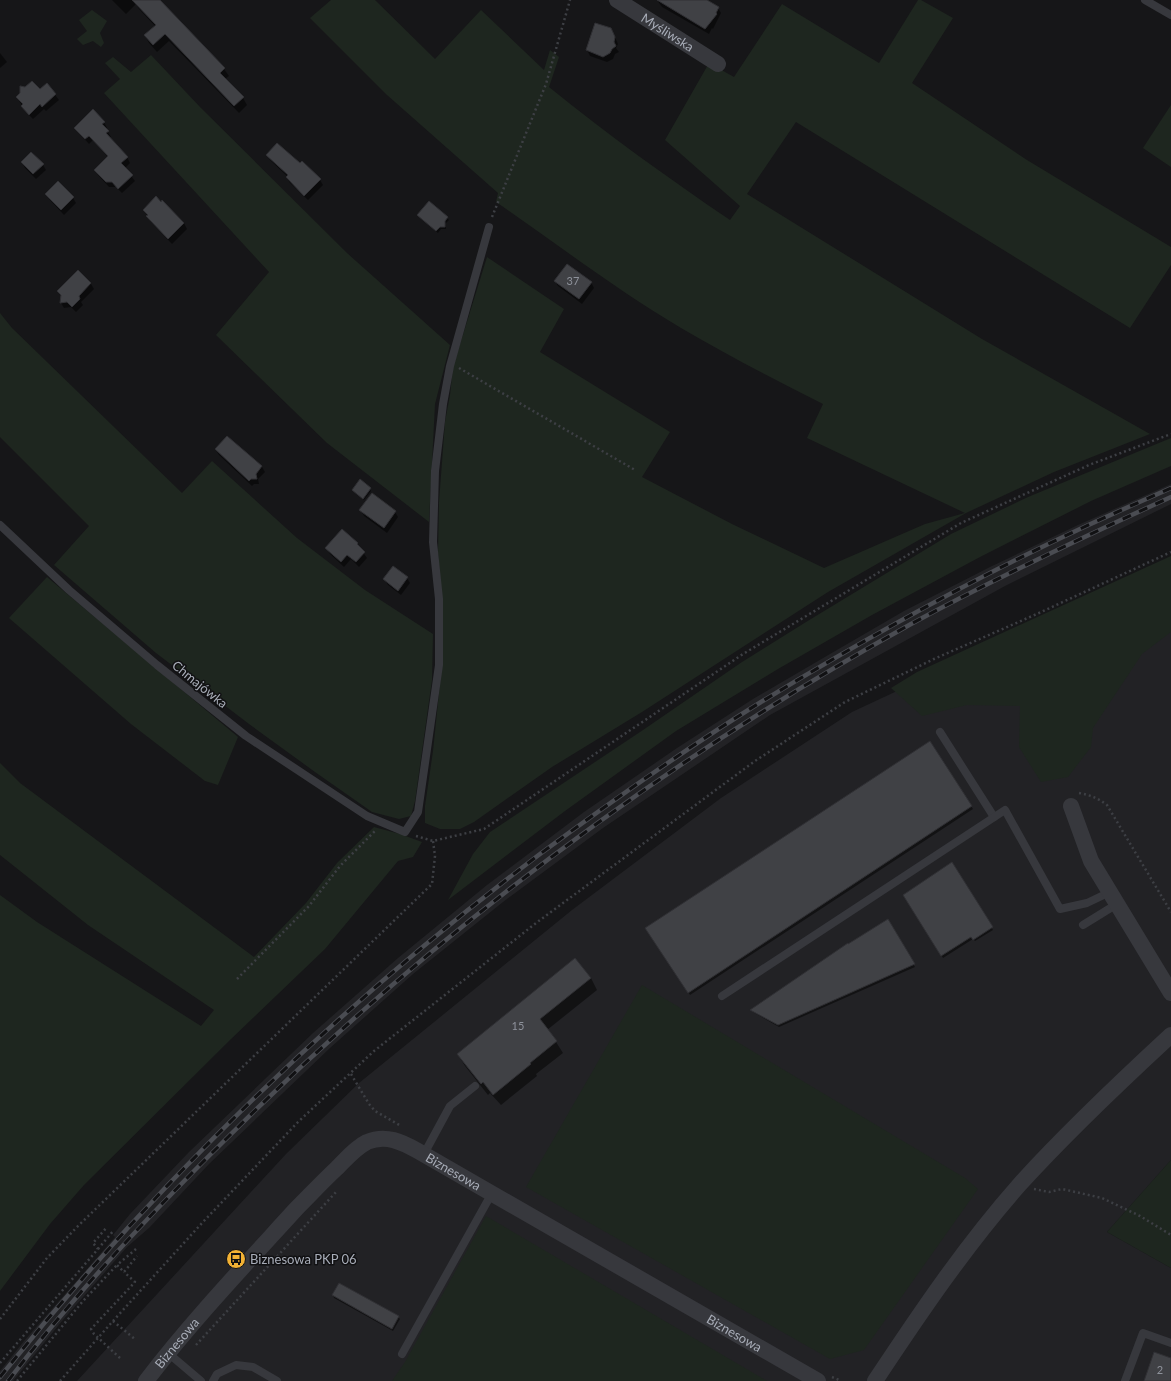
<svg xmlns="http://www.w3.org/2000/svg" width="1171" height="1381" font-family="Lato,sans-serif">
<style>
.built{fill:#222225}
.green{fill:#1e261f}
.shadow{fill:#0007}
.building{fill:#404145;stroke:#303034}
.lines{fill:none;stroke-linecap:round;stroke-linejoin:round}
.path{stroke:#3d3f44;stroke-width:2.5;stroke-dasharray:2 3;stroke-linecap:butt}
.service{stroke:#37383d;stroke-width:8}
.minor{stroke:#37383d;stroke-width:16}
.rail-casing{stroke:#4a4c52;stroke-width:4.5}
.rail{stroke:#111113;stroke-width:3;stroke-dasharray:9;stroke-linecap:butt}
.labels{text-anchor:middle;stroke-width:3;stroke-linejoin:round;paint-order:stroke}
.number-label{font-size:11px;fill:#8e929b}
.street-label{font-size:13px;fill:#a8adb8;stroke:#111113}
.poi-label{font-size:13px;fill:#a8adb8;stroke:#111113;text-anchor:start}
</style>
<rect width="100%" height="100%" fill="#161618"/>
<g class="built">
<polygon points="1171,484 1171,504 1005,586 770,715 603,828 503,902 413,974 330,1048 209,1164 149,1228 127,1247 62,1321 13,1381 0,1381 0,1371 24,1341 115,1237 113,1235 130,1214 189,1152 313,1033 398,958 487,885 584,812 677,748 753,699 830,654 904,611 990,567 1078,525"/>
<polygon points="1171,563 1171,1160 1107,1232 1171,1268 1171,1381 77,1381 286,1154 359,1083 572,910 721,798 852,712"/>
</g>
<g class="green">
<path d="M331,0h44l60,59 46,-49 63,60 6,-20 9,7 -10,30c58,47 119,91 181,133l10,-14 -75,-66 44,-77 25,14 48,-73 97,59 39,-63h3l32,18 -41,65 115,77 144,87v18l-41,63 -334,-206 -49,72 235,145 168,95 -96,38 -88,41 -138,79 -186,120 -90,55 -78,55 -14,7h-20l-15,-6v-17l8,-55 10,-97v-43l-5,-58 1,-51 6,-80 5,-27 3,-28 34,-110 77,52 -24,43 130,80 -28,45 90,47 92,44 101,-44 40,-11 -158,-75 16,-34c-48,-24 -96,-49 -142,-76 -64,-38 -124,-84 -185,-126l2,-9 -111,-98 -77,-77z"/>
<polygon points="92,10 107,21 100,33 104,43 101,47 93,41 83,45 77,39 87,31 79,20"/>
<polygon points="151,55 200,107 347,253 450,345 435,404 429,522 327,443 216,335 269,272 104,93 120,79 105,63 113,57 131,72"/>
<polygon points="1171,105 1171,167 1143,148"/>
<polygon points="0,313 12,328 182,493 212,461 297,538 365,590 433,634 432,680 415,801 411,816 399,819 372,812 315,772 249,724 156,653 54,565 89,526 0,437"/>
<polygon points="1171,438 1171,466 1091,501 980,557 872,615 778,669 676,731 565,811 448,900 473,854 490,832 643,730 742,662 806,622 951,534 1028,497"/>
<polygon points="1171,556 1171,632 1142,654 1093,728 1091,747 1068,777 1041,782 1019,747 1020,706 967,705 922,716 891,688 917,672"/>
<polygon points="47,577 238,737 218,785 205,781 131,724 9,618"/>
<polygon points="0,763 20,783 254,957 306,903 337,863 374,827 400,834 422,842 413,857 398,861 325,949 230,1040 84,1185 50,1224 0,1291 0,895 37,922 201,1026 214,1010 88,925 0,855"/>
<polygon points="642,985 965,1178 978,1189 864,1350 830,1359 526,1187"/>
<polygon points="1171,1160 1171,1268 1107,1232"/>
<polygon points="486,1216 767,1381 392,1381 405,1362"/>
</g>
<g class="shadow">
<polygon points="112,0 158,0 224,69 229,76 225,79 243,98 247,105 239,113 169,41 157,52 149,43 145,36 155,26 139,9 136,4 126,14"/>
<polygon points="657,0 705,0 718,8 721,13 713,29 712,28 709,34 662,7"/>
<polygon points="614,35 618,44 616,48 619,52 615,54 613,59 607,62 590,56 587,50"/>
<polygon points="0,53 7,62 0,68"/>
<polygon points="47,84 59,100 46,111 44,109 33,119 25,111 17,97 40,90"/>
<polygon points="104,122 107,128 106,129 111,137 109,138 127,157 130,163 125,168 135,181 122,193 116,187 109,187 99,176 95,171 108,157 93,140 89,144 79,133 75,128"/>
<polygon points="267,155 320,180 323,185 308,200 290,183 287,178 288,177 270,160"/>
<polygon points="22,162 43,165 46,170 36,179 25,168"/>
<polygon points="46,194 73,198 76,203 64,215 50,200"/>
<polygon points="162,202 184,223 187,229 172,244 151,222 144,210"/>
<polygon points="429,202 449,220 445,224 446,229 441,229 438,233 418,215"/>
<polygon points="78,271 91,284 94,289 81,302 83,305 76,312 71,307 64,308 61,303 61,296 58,291"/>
<polygon points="555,281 591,282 594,288 582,304 558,286"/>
<polygon points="216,450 243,450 262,467 265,472 258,479 259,484 254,484 252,486 219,455"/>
<polygon points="370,488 371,491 364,500 353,490"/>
<polygon points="372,495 395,512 398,517 387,533 364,516 361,510"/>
<polygon points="357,544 367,558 359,567 351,559 344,567 330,554 327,549"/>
<polygon points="407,578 410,583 401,595 388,585 385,580"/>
<polygon points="929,743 973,809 690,995 647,929"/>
<polygon points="952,863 993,930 975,941 973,939 943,958 904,895"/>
<polygon points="887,920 915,967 779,1027 753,1012 752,1010"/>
<polygon points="575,959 591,978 597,990 547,1030 556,1042 563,1053 536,1074 537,1076 501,1105 490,1093 488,1095 465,1066 458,1055"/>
<polygon points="333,1295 398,1317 400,1319 393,1331 334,1298"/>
</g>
<g class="building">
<polygon points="132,0 160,0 225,68 220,73 244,97 234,106 165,34 153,45 144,35 156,25"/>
<polygon points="657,0 707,0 719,7 716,13 717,14 705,29"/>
<polygon points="595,23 611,28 615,37 614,42 616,46 612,49 610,53 603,57 586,50"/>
<polygon points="32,81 40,89 47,83 56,94 42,107 40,104 29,115 21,106 23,104 16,97 20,93 20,86 25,87"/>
<polygon points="93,109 105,122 102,124 109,131 106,133 128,157 121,163 133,175 118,189 112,182 106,182 94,170 108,156 89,136 85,139 74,128"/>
<polygon points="277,143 300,163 302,161 321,179 304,196 286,177 288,175 266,155"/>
<polygon points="31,152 44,164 33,174 21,162"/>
<polygon points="58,181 74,197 61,210 45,194"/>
<polygon points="156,196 161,202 162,200 184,223 168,239 146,216 148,215 143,210"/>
<polygon points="429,201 448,217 445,221 445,227 440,227 436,231 417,215"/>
<polygon points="567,264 592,282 579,299 554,281"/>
<polygon points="78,270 91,283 79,296 80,299 72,307 67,302 60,303 61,295 57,291"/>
<polygon points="227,436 262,466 256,474 257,479 251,479 249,481 215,449"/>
<polygon points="360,479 371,488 363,499 352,490"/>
<polygon points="372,493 396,511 384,528 359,510"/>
<polygon points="342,529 358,543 357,544 365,552 356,562 347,555 341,562 325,548"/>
<polygon points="393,566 408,577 398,591 383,579"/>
<polygon points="930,741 972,806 688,993 645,928"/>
<polygon points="952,862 993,927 973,940 971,937 941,956 903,895"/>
<polygon points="888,919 915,964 778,1025 750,1010 848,943 848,944"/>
<polygon points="575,958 591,978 540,1019 557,1041 530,1063 531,1064 493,1095 483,1082 481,1084 457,1054"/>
<polygon points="339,1283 399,1316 392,1329 332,1295"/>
<polygon points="1154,1352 1171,1358 1171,1381 1144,1381"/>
</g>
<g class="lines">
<g class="path">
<polyline points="492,217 546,84 570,0"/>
<polyline points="459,368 635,470"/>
<path d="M1079,793c11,2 19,5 28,12l64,107"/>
<polyline points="416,836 433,841 484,829 743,654 961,523 1089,465 1171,434"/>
<polyline points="237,979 309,906 340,866 376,830"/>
<polyline points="351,1074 369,1104 375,1111 401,1126"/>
<polyline points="1034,1189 1049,1192 1062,1189 1102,1198 1140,1216 1171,1235"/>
<polyline points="98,1249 114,1230"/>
<polyline points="136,1249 117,1265 124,1272 137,1256"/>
<polyline points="0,1319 47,1258 79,1225 432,884 435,856 433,841"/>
<polyline points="113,1321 136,1340"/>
<polyline points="196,1345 336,1192"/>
<polyline points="120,1358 94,1334 91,1329 135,1282 124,1272"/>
<polyline points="0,1363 98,1249 93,1243 107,1227"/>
<polyline points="832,1377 839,1380"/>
<polyline points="17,1381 83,1301 117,1265"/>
<polyline points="60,1381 113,1321 202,1223 298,1122 374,1051 536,923 755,761 845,702 934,659 1039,613 1171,552"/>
</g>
<g class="service">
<polyline points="1145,0 1171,15"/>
<polyline points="0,525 69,590 157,665 246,736 367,816 405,832 418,812 439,665 439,599 433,542 435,471 443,404 450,366 489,227"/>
<polyline points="940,732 994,817"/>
<polyline points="1083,925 1117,904"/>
<polyline points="722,996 1005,810 1060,909 1087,903 1110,892"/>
<polyline points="424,1154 450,1106 475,1086"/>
<polyline points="168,1353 201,1381"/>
<polyline points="402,1354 492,1193"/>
<polyline points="213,1381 217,1374 236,1365 253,1367 277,1381"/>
<polyline points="1125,1381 1143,1333 1171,1343"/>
</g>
<g class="minor">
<path id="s1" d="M617,0l101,64"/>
<polyline points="1071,806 1091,861 1171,993"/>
<path id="s2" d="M146,1381c46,-60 99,-116 150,-172 14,-14 27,-28 41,-41 9,-9 18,-20 30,-26 19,-8 35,0 51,9l400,230"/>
<path d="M875,1381c45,-68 91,-136 145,-197 48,-53 99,-101 151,-149"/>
</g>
<g class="rail-casing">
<g id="rail">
<path d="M0,1377c157,-196 340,-372 540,-523 72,-53 145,-105 221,-152 104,-63 211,-123 321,-174 30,-14 60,-27 89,-40"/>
<path d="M8,1381c66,-86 141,-166 218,-242 203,-202 434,-376 685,-515 85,-46 172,-87 260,-127"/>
</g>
</g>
<use href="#rail" class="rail"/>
</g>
<defs>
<g id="bus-disc" transform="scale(1)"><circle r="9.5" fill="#f2b134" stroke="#111113"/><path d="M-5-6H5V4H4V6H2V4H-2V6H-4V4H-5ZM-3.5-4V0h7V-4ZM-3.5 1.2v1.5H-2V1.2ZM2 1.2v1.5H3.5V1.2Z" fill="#111"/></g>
</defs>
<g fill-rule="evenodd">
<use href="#bus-disc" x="236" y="1259"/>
</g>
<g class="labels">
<g class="number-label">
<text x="573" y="285">37</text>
<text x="518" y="1030">15</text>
<text x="1160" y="1374">2</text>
</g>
<g class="street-label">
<text dy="5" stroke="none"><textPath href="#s1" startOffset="60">Myśliwska</textPath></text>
<text transform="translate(200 684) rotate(39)" y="5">Chmajówka</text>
<text dy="5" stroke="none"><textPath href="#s2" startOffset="421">Biznesowa</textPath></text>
<text dy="5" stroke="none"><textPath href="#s2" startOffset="745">Biznesowa</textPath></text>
<text dy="5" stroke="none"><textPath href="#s2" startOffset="49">Biznesowa</textPath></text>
</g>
<g class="poi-label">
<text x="250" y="1264">Biznesowa PKP 06</text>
</g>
</g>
</svg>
